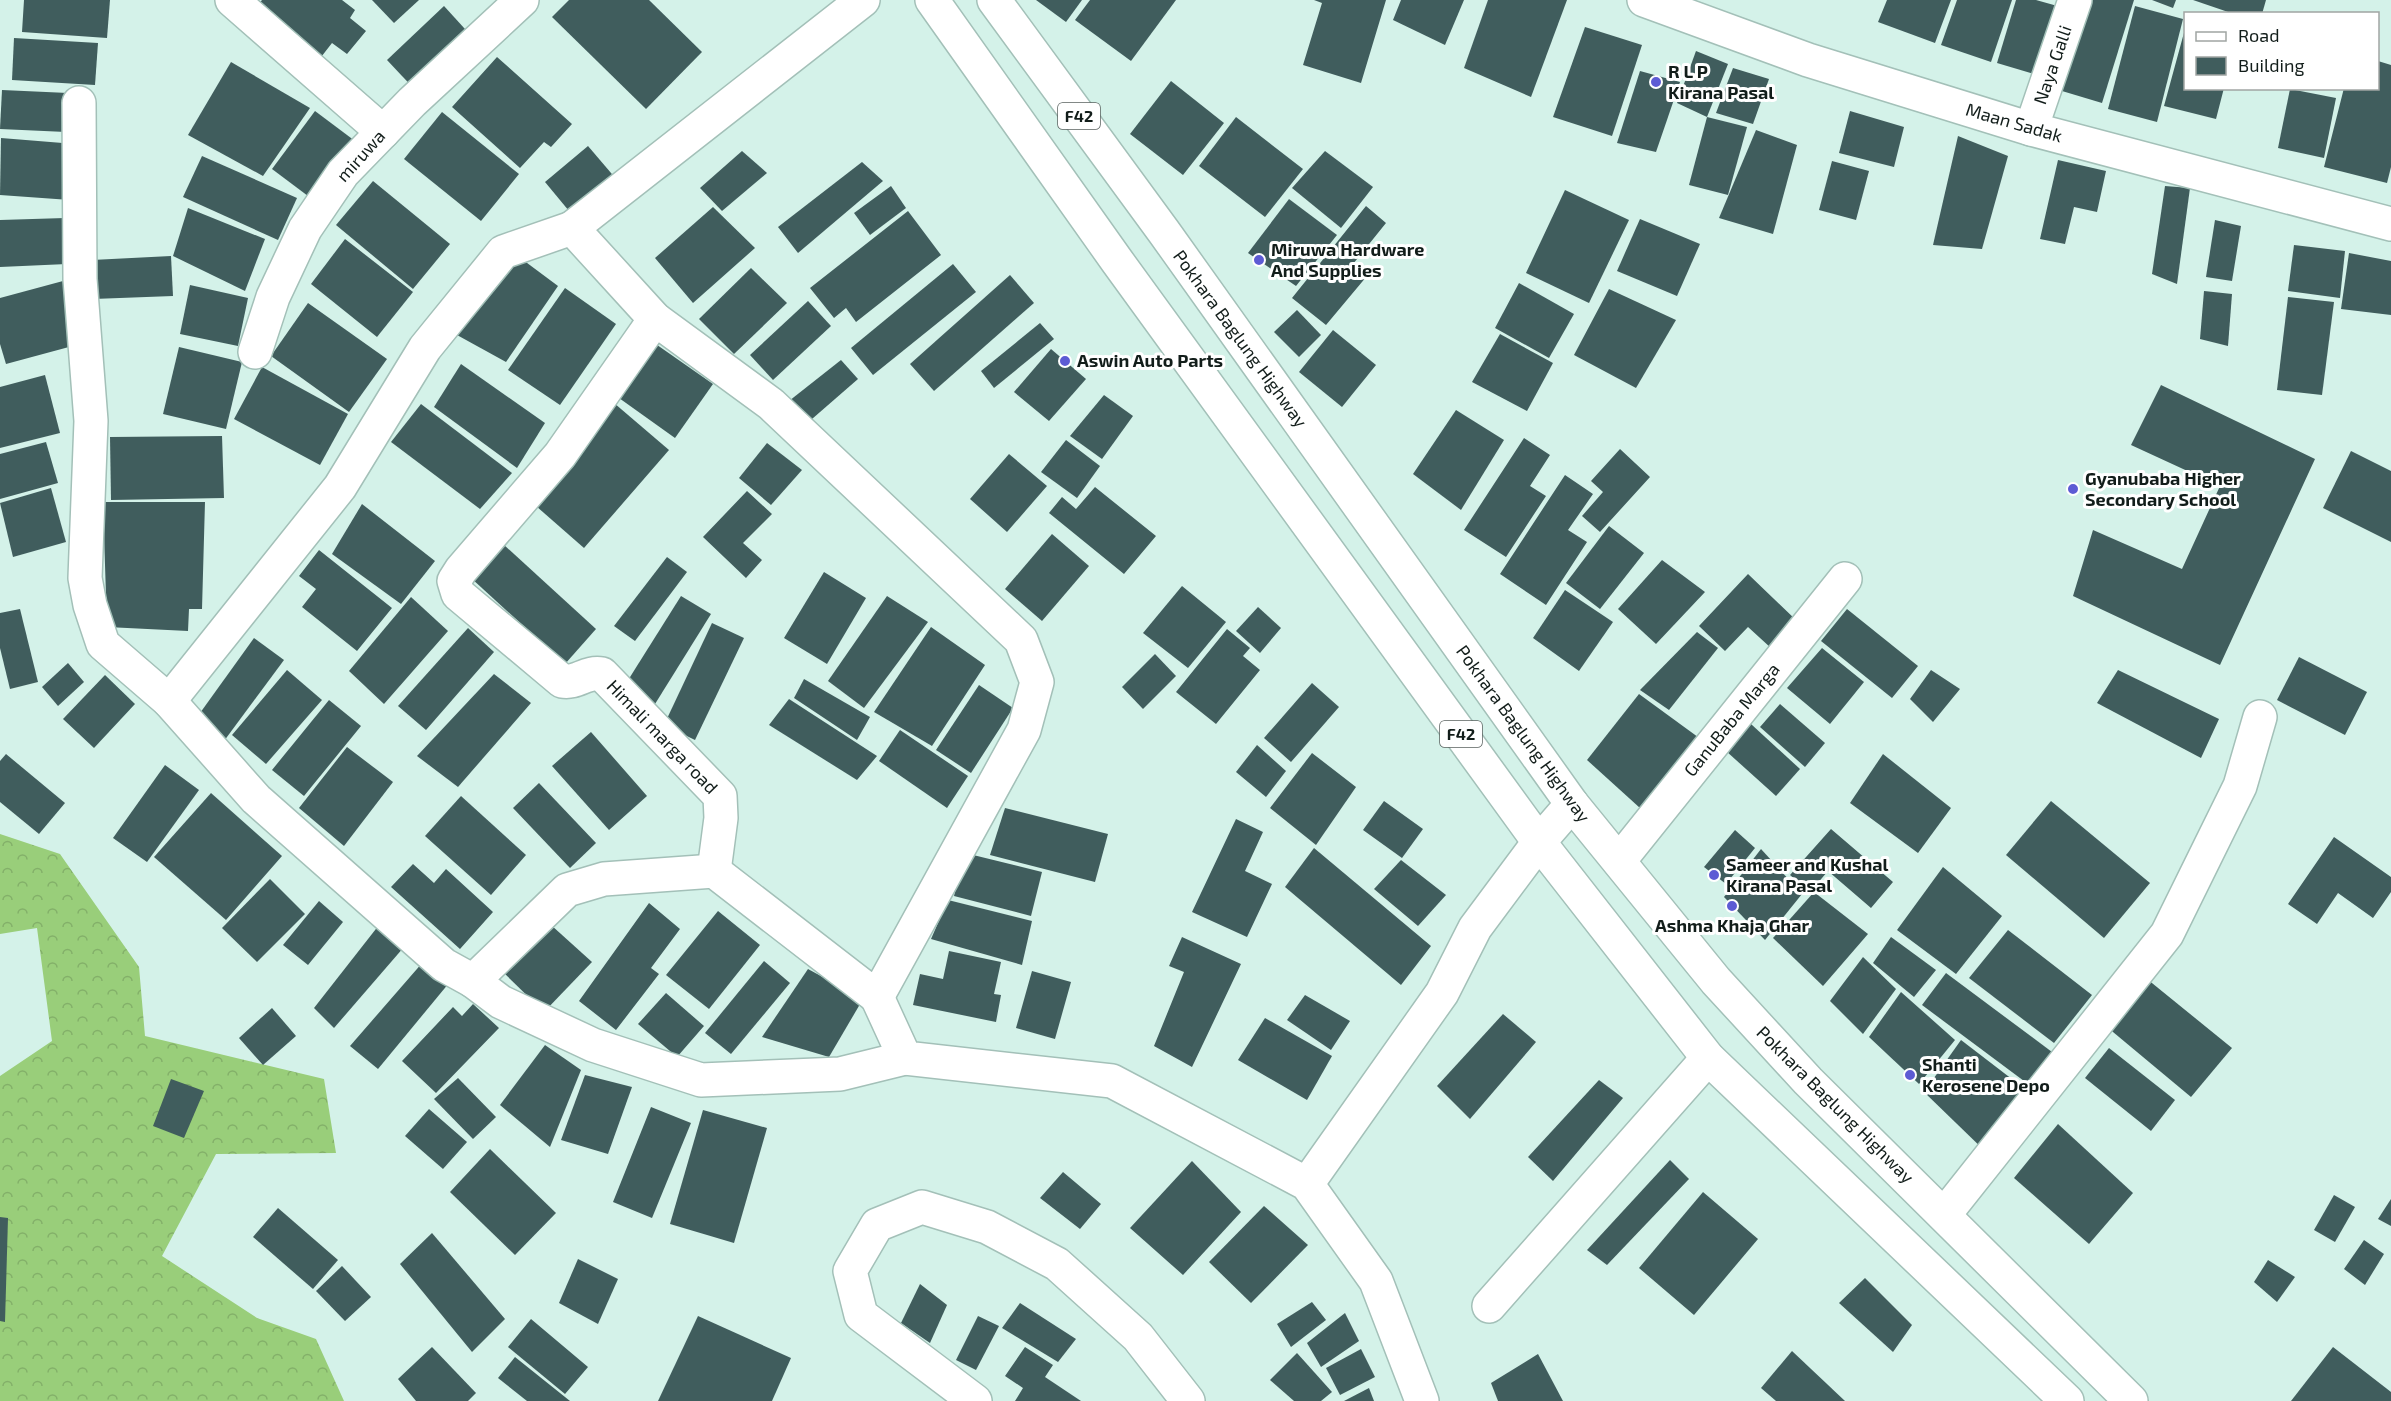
<svg xmlns="http://www.w3.org/2000/svg" width="2391" height="1401" font-family="'Exo 2',sans-serif">
<style>
.forest{fill:url(#forest-crowns)}
.building{fill:#405d5d}
.lines{fill:none;stroke-linecap:round;stroke-linejoin:round}
.minor-casing{stroke:#a3c0b8;stroke-width:36}
.highway-casing{stroke:#a3c0b8;stroke-width:36}
.minor{stroke:#fff;stroke-width:33}
.highway{stroke:#fff;stroke-width:33}
.poi-dot{fill:#5d5bd4;stroke:#fff;stroke-width:2}
.labels{text-anchor:middle;stroke-width:6;stroke-linejoin:round;paint-order:stroke}
.shield{fill:#fff;stroke:#59615f;stroke-width:1.5}
.shield-label{font-size:16px;font-weight:bold;fill:#121d1a}
.street-label{font-size:18px;fill:#121d1a;stroke:#fff}
.poi-label{font-size:18px;font-weight:bold;fill:#121d1a;stroke:#fff;text-anchor:start}
</style>
<defs>
<pattern id="forest-crowns" width="20" height="18" patternUnits="userSpaceOnUse" patternTransform="scale(1.5)"><rect width="20" height="18" fill="#99ce7a"/><path d="M2 6a3 3 0 1 1 6 0M12 15a3 3 0 1 1 6 0" fill="none" stroke="#83b069"/></pattern>
</defs>
<rect width="100%" height="100%" fill="#d4f2e9"/>
<polygon class="forest" points="0,834 60,854 139,967 145,1036 324,1079 336,1153 216,1154 162,1256 257,1318 316,1339 344,1401 0,1401 0,1076 52,1041 37,928 0,934"/>
<g class="building">
<polygon points="24,0 110,0 107,38 22,32"/>
<polygon points="262,0 342,0 355,10 350,18 366,31 347,54 332,43 318,61 254,9"/>
<polygon points="372,0 419,0 394,23"/>
<polygon points="569,0 649,0 702,52 646,109 552,17"/>
<polygon points="1036,0 1082,0 1066,22"/>
<polygon points="1090,0 1176,0 1131,61 1075,20"/>
<polygon points="1314,0 1386,0 1361,83 1303,65 1322,3"/>
<polygon points="1401,0 1464,0 1445,45 1393,20"/>
<polygon points="1488,0 1567,0 1531,97 1464,68"/>
<polygon points="1887,0 1951,0 1935,43 1878,22"/>
<polygon points="1957,0 2012,0 1991,62 1941,45"/>
<polygon points="2016,0 2036,0 2061,7 2041,76 1997,63"/>
<polygon points="2087,0 2134,0 2102,103 2052,88"/>
<polygon points="2152,0 2176,0 2173,8"/>
<polygon points="2193,0 2266,0 2262,14 2234,14"/>
<polygon points="444,6 475,40 418,93 387,60"/>
<polygon points="2135,6 2183,19 2157,122 2108,109"/>
<polygon points="1585,27 1642,45 1612,136 1553,117"/>
<polygon points="2185,29 2186,88 2224,88 2216,119 2164,106"/>
<polygon points="14,38 98,43 95,85 12,80"/>
<polygon points="1696,51 1728,64 1707,117 1677,103"/>
<polygon points="497,57 572,124 551,147 544,142 520,168 452,107"/>
<polygon points="2378,61 2391,65 2391,167 2387,183 2324,167 2344,88 2378,88"/>
<polygon points="231,62 310,108 263,176 188,135"/>
<polygon points="1733,68 1769,79 1753,124 1716,113"/>
<polygon points="1640,71 1680,82 1656,152 1617,143"/>
<polygon points="1171,81 1224,123 1183,175 1130,134"/>
<polygon points="2290,89 2336,98 2324,158 2278,148"/>
<polygon points="2,90 68,93 66,132 0,129"/>
<polygon points="315,111 359,144 316,202 272,169"/>
<polygon points="1850,111 1904,127 1894,167 1839,153"/>
<polygon points="442,112 519,174 481,221 404,159"/>
<polygon points="1236,117 1303,169 1265,217 1199,166"/>
<polygon points="1707,117 1747,127 1728,195 1689,185"/>
<polygon points="1756,130 1797,145 1773,234 1719,218"/>
<polygon points="1958,136 2008,156 1982,249 1933,245"/>
<polygon points="1,138 75,144 70,200 0,195"/>
<polygon points="588,146 617,180 574,217 545,182"/>
<polygon points="742,151 767,173 722,211 700,188"/>
<polygon points="1325,151 1373,187 1341,228 1292,188"/>
<polygon points="202,156 297,198 278,240 183,197"/>
<polygon points="2058,160 2106,171 2097,212 2074,207 2065,244 2040,239"/>
<polygon points="1832,161 1869,171 1856,220 1819,210"/>
<polygon points="862,162 883,181 798,253 778,227"/>
<polygon points="373,181 450,244 413,289 336,225"/>
<polygon points="891,186 906,208 870,235 854,213"/>
<polygon points="2165,186 2190,188 2177,284 2152,274"/>
<polygon points="1565,190 1629,220 1589,303 1526,273"/>
<polygon points="1289,199 1337,235 1296,286 1248,253"/>
<polygon points="1366,206 1386,223 1353,264 1367,276 1326,325 1292,298"/>
<polygon points="713,207 755,248 693,303 655,258"/>
<polygon points="188,208 265,239 245,291 173,256"/>
<polygon points="908,211 941,255 856,322 846,308 834,318 810,288"/>
<polygon points="65,218 67,264 0,267 0,220"/>
<polygon points="1640,219 1700,244 1677,296 1617,271"/>
<polygon points="2215,220 2241,226 2232,281 2206,277"/>
<polygon points="345,239 413,292 377,337 311,284"/>
<polygon points="2294,245 2345,251 2340,298 2288,291"/>
<polygon points="2349,253 2391,261 2391,315 2341,309"/>
<polygon points="515,254 558,286 506,362 457,335"/>
<polygon points="171,256 173,296 93,299 92,260"/>
<polygon points="953,264 976,292 873,375 851,348"/>
<polygon points="751,268 787,303 734,354 699,319"/>
<polygon points="1010,275 1034,303 934,391 910,364"/>
<polygon points="63,281 80,344 6,364 0,344 0,298"/>
<polygon points="1519,283 1574,314 1549,358 1495,328"/>
<polygon points="190,285 248,298 238,346 180,334"/>
<polygon points="565,288 616,324 560,405 508,370"/>
<polygon points="1609,289 1676,320 1636,388 1574,355"/>
<polygon points="2204,291 2232,294 2228,346 2200,339"/>
<polygon points="2288,297 2334,302 2322,395 2277,390"/>
<polygon points="808,301 831,326 773,380 750,355"/>
<polygon points="308,303 387,359 349,412 271,356"/>
<polygon points="1297,310 1321,335 1299,357 1274,332"/>
<polygon points="1040,323 1054,339 994,388 981,371"/>
<polygon points="1333,330 1376,365 1342,407 1299,372"/>
<polygon points="1500,334 1553,363 1527,411 1472,382"/>
<polygon points="650,340 713,384 675,438 612,393"/>
<polygon points="179,347 242,362 226,429 163,414"/>
<polygon points="1051,349 1086,379 1049,421 1014,392"/>
<polygon points="841,360 858,379 812,419 789,401"/>
<polygon points="461,364 545,423 517,468 434,407"/>
<polygon points="262,367 348,414 320,465 234,419"/>
<polygon points="45,375 60,433 0,448 0,387"/>
<polygon points="2161,385 2315,459 2220,665 2073,596 2093,530 2182,569 2220,486 2131,445"/>
<polygon points="1104,395 1133,416 1102,459 1070,436"/>
<polygon points="614,403 669,450 584,548 536,506"/>
<polygon points="421,404 512,473 480,509 391,442"/>
<polygon points="1456,410 1504,440 1461,510 1413,474"/>
<polygon points="222,436 224,498 111,500 110,437"/>
<polygon points="1524,438 1550,455 1530,486 1546,496 1506,557 1464,530"/>
<polygon points="1066,440 1100,466 1077,498 1041,472"/>
<polygon points="46,442 58,483 0,499 0,454"/>
<polygon points="767,443 802,470 771,505 739,478"/>
<polygon points="1620,449 1650,477 1600,532 1582,516 1603,492 1591,481"/>
<polygon points="2351,451 2391,471 2391,542 2323,508"/>
<polygon points="1009,454 1047,486 1007,532 970,499"/>
<polygon points="1565,475 1593,494 1568,530 1587,542 1546,605 1500,574"/>
<polygon points="1095,487 1156,536 1124,574 1049,513 1062,497 1076,509"/>
<polygon points="51,488 66,542 13,557 0,503"/>
<polygon points="747,491 772,514 743,543 762,560 746,578 703,537"/>
<polygon points="103,502 205,502 202,609 189,609 188,631 107,627"/>
<polygon points="362,504 435,561 401,604 332,554"/>
<polygon points="1609,526 1644,553 1600,609 1566,583"/>
<polygon points="1052,534 1089,566 1042,621 1005,589"/>
<polygon points="503,544 596,629 565,664 471,578"/>
<polygon points="319,550 392,608 357,651 302,607 316,589 299,576"/>
<polygon points="667,557 687,572 635,641 614,626"/>
<polygon points="1662,560 1705,592 1656,644 1618,609"/>
<polygon points="824,572 866,598 827,664 784,638"/>
<polygon points="1748,574 1797,621 1771,648 1748,627 1725,651 1699,626"/>
<polygon points="1182,586 1226,622 1188,668 1143,633"/>
<polygon points="1565,590 1613,622 1579,671 1533,638"/>
<polygon points="681,596 711,614 655,704 625,685"/>
<polygon points="887,596 928,622 864,708 828,681"/>
<polygon points="411,597 448,631 384,704 349,671"/>
<polygon points="1258,607 1281,628 1260,653 1236,631"/>
<polygon points="20,609 38,682 10,689 0,648 0,613"/>
<polygon points="1847,609 1918,666 1892,698 1821,641"/>
<polygon points="712,623 744,638 695,740 664,725"/>
<polygon points="931,627 985,665 932,746 874,712"/>
<polygon points="468,628 494,652 426,730 398,706"/>
<polygon points="1227,629 1250,648 1243,656 1260,670 1216,724 1176,692"/>
<polygon points="1697,632 1718,648 1669,710 1640,690"/>
<polygon points="254,638 284,660 224,741 195,720"/>
<polygon points="1822,648 1864,682 1830,724 1787,688"/>
<polygon points="1155,654 1176,676 1143,709 1122,687"/>
<polygon points="2299,657 2367,692 2345,735 2277,700"/>
<polygon points="68,663 84,682 58,706 42,687"/>
<polygon points="287,670 322,700 266,764 232,735"/>
<polygon points="1931,670 1960,689 1933,722 1910,699"/>
<polygon points="2118,670 2219,719 2201,758 2097,703"/>
<polygon points="494,674 531,703 458,787 417,756"/>
<polygon points="105,675 135,704 94,748 63,719"/>
<polygon points="804,679 870,717 857,740 794,698"/>
<polygon points="1312,683 1339,707 1291,762 1264,738"/>
<polygon points="979,685 1013,708 971,773 936,750"/>
<polygon points="1639,694 1702,740 1640,808 1587,760"/>
<polygon points="789,699 877,756 857,780 769,725"/>
<polygon points="329,700 361,726 304,796 272,770"/>
<polygon points="1780,704 1825,743 1805,767 1760,727"/>
<polygon points="1751,724 1800,769 1776,796 1726,751"/>
<polygon points="900,730 968,776 947,808 879,761"/>
<polygon points="591,732 647,796 609,830 552,766"/>
<polygon points="1257,745 1286,771 1266,797 1236,772"/>
<polygon points="347,747 393,782 344,846 299,808"/>
<polygon points="1312,753 1356,787 1316,845 1270,808"/>
<polygon points="6,754 65,803 39,834 0,802 0,761"/>
<polygon points="1883,754 1951,808 1918,853 1850,803"/>
<polygon points="165,765 199,790 147,862 113,838"/>
<polygon points="539,783 596,843 570,868 513,808"/>
<polygon points="211,793 282,856 226,920 154,857"/>
<polygon points="461,796 526,855 491,895 425,836"/>
<polygon points="1384,801 1423,829 1402,858 1363,830"/>
<polygon points="2051,801 2150,883 2104,938 2006,855"/>
<polygon points="1005,808 1108,834 1095,882 990,855"/>
<polygon points="1236,819 1263,832 1245,871 1272,884 1247,937 1192,912"/>
<polygon points="1831,829 1893,882 1871,908 1828,871 1810,892 1790,875"/>
<polygon points="1735,830 1755,848 1726,884 1704,867"/>
<polygon points="2334,837 2391,877 2391,892 2373,918 2338,893 2317,924 2288,904"/>
<polygon points="1314,848 1431,946 1401,985 1285,887"/>
<polygon points="1761,849 1802,894 1765,940 1724,897"/>
<polygon points="965,853 1042,872 1031,916 954,896"/>
<polygon points="1401,860 1446,895 1418,926 1374,889"/>
<polygon points="413,864 434,883 446,869 493,912 460,949 391,887"/>
<polygon points="1943,867 2002,916 1956,974 1897,930"/>
<polygon points="270,879 305,914 257,962 222,928"/>
<polygon points="1814,892 1868,934 1823,986 1773,938"/>
<polygon points="948,900 1032,921 1022,965 931,939"/>
<polygon points="319,901 343,922 308,965 283,945"/>
<polygon points="649,903 680,929 651,968 659,974 616,1030 579,1001"/>
<polygon points="718,911 760,945 709,1009 666,975"/>
<polygon points="379,925 404,947 334,1028 314,1008"/>
<polygon points="551,925 592,962 544,1012 503,972"/>
<polygon points="2008,930 2092,995 2054,1043 1969,978"/>
<polygon points="1182,937 1241,964 1192,1067 1154,1046 1184,972 1169,966"/>
<polygon points="1891,937 1936,970 1914,997 1873,963"/>
<polygon points="949,951 1001,962 994,994 1001,995 996,1022 913,1005 920,974 943,979"/>
<polygon points="1863,957 1896,989 1863,1034 1830,1001"/>
<polygon points="764,961 790,983 731,1054 705,1033"/>
<polygon points="423,962 449,983 378,1069 350,1046"/>
<polygon points="808,969 863,999 829,1057 762,1037"/>
<polygon points="1032,971 1071,982 1055,1039 1016,1028"/>
<polygon points="1946,973 2052,1052 2028,1084 1922,1005"/>
<polygon points="2147,979 2232,1048 2191,1097 2107,1027"/>
<polygon points="1901,992 1955,1040 1919,1084 1869,1037"/>
<polygon points="666,993 704,1026 677,1057 638,1024"/>
<polygon points="1305,995 1350,1021 1331,1050 1287,1020"/>
<polygon points="473,1004 499,1028 436,1093 402,1061 453,1007 462,1016"/>
<polygon points="272,1008 296,1036 263,1065 239,1038"/>
<polygon points="1503,1014 1536,1042 1470,1119 1437,1086"/>
<polygon points="1265,1018 1332,1056 1307,1100 1238,1060"/>
<polygon points="1961,1040 2034,1096 1988,1154 1924,1092"/>
<polygon points="545,1045 581,1070 550,1147 500,1105"/>
<polygon points="2109,1048 2175,1100 2151,1131 2085,1078"/>
<polygon points="585,1075 632,1087 608,1154 561,1140"/>
<polygon points="458,1078 496,1117 473,1139 434,1099"/>
<polygon points="171,1079 204,1091 184,1138 153,1126"/>
<polygon points="1599,1080 1623,1098 1553,1181 1528,1157"/>
<polygon points="651,1107 691,1123 652,1218 613,1202"/>
<polygon points="429,1109 467,1142 443,1169 405,1136"/>
<polygon points="703,1110 767,1128 734,1243 670,1224"/>
<polygon points="2058,1124 2133,1193 2089,1244 2014,1178"/>
<polygon points="490,1149 556,1213 515,1255 450,1192"/>
<polygon points="1670,1160 1689,1179 1607,1265 1587,1250"/>
<polygon points="1192,1161 1241,1212 1183,1275 1130,1228"/>
<polygon points="1063,1172 1101,1204 1080,1229 1040,1198"/>
<polygon points="1703,1192 1758,1239 1694,1315 1639,1268"/>
<polygon points="2334,1195 2355,1207 2335,1242 2314,1230"/>
<polygon points="2391,1199 2391,1226 2378,1219"/>
<polygon points="1264,1206 1308,1245 1251,1303 1209,1262"/>
<polygon points="278,1208 338,1260 313,1289 253,1237"/>
<polygon points="0,1217 8,1218 5,1322 0,1321"/>
<polygon points="432,1233 505,1319 472,1352 400,1264"/>
<polygon points="2364,1240 2384,1254 2365,1285 2344,1269"/>
<polygon points="578,1259 618,1279 598,1324 559,1303"/>
<polygon points="2268,1260 2295,1277 2277,1302 2254,1282"/>
<polygon points="342,1266 371,1297 345,1321 316,1291"/>
<polygon points="1865,1278 1912,1325 1893,1352 1839,1303"/>
<polygon points="920,1284 947,1305 930,1343 901,1323"/>
<polygon points="1312,1302 1326,1320 1291,1347 1277,1324"/>
<polygon points="1020,1303 1076,1339 1058,1362 1002,1328"/>
<polygon points="1345,1313 1359,1341 1321,1367 1307,1343"/>
<polygon points="698,1316 791,1358 772,1401 658,1401"/>
<polygon points="978,1316 999,1326 976,1370 956,1360"/>
<polygon points="531,1319 588,1367 565,1394 508,1347"/>
<polygon points="432,1347 476,1393 468,1401 416,1401 398,1379"/>
<polygon points="1025,1347 1053,1365 1045,1377 1081,1401 1015,1401 1023,1388 1005,1376"/>
<polygon points="2333,1347 2391,1392 2391,1401 2291,1401"/>
<polygon points="1361,1349 1375,1377 1340,1395 1326,1368"/>
<polygon points="1792,1351 1845,1401 1776,1401 1761,1388"/>
<polygon points="1297,1353 1332,1392 1321,1401 1294,1401 1270,1380"/>
<polygon points="1538,1354 1563,1401 1498,1401 1491,1383"/>
<polygon points="515,1357 570,1401 527,1401 498,1378"/>
<polygon points="1369,1388 1374,1401 1344,1401"/>
</g>
<g class="lines">
<g class="minor-casing">
<g id="minor">
<polyline points="232,0 383,132"/>
<polyline points="1644,0 1808,60 2031,129 2391,224"/>
<polyline points="79,103 80,279 91,421 85,578 90,605 103,644 169,701 256,799 444,965 473,981 567,890 604,879 714,871 877,997 1024,730 1037,682 1021,640 771,404 655,319 572,228 863,0"/>
<polyline points="2031,129 2075,0"/>
<path d="M655,319l-95,136 -99,115 -7,11 4,13 104,87c15,3 24,-10 40,-7l118,122 1,22 -7,53"/>
<polyline points="255,352 273,297 305,229 343,173 412,102 522,0"/>
<polyline points="169,701 340,487 425,348 503,252 572,228"/>
<polyline points="1619,861 1845,579"/>
<polyline points="473,981 501,1002 593,1045 701,1080 840,1074 905,1058"/>
<polyline points="877,997 905,1058 1112,1081 1307,1184 1376,1281 1422,1401"/>
<polyline points="1307,1184 1442,993 1475,928 1539,842 1572,804"/>
<polyline points="1944,1215 2167,934 2240,786 2260,717"/>
<polyline points="1489,1306 1708,1058"/>
<polyline points="975,1401 861,1315 850,1271 877,1225 922,1207 987,1227 1057,1264 1138,1337 1188,1401"/>
</g>
</g>
<g class="highway-casing">
<g id="highway">
<polyline points="932,0 1117,261 1539,842 1708,1058 2067,1401"/>
<polyline points="994,0 1164,232 1572,804 1716,981 1808,1081 2131,1401"/>
</g>
</g>
<use href="#minor" class="minor"/>
<use href="#highway" class="highway"/>
</g>
<g class="poi-dot">
<circle cx="1656" cy="82" r="6"/>
<circle cx="1259" cy="260" r="6"/>
<circle cx="1065" cy="361" r="6"/>
<circle cx="2073" cy="489" r="6"/>
<circle cx="1714" cy="875" r="6"/>
<circle cx="1732" cy="906" r="6"/>
<circle cx="1910" cy="1075" r="6"/>
</g>
<g class="labels">
<g class="shield">
<rect x="1058" y="103" width="42" height="26" rx="4.5"/>
<rect x="1440" y="721" width="42" height="26" rx="4.5"/>
</g>
<g class="shield-label">
<text x="1079" y="122">F42</text>
<text x="1461" y="740">F42</text>
</g>
<g class="street-label">
<text transform="translate(2053 65) rotate(-71)" y="6">Naya Galli</text>
<text transform="translate(2014 123) rotate(16)" y="6">Maan Sadak</text>
<text transform="translate(361 156) rotate(-48)" y="6">miruwa</text>
<text transform="translate(1240 339) rotate(54)" y="6">Pokhara Baglung Highway</text>
<text transform="translate(1732 720) rotate(-51)" y="6">GanuBaba Marga</text>
<text transform="translate(1523 734) rotate(54)" y="6">Pokhara Baglung Highway</text>
<text transform="translate(662 737) rotate(46)" y="6">Himali marga road</text>
<text transform="translate(1835 1105) rotate(45)" y="6">Pokhara Baglung Highway</text>
</g>
<g class="poi-label">
<text x="1668" y="78">R L P<tspan x="1668" dy="21">Kirana Pasal</tspan></text>
<text x="1271" y="256">Miruwa Hardware<tspan x="1271" dy="21">And Supplies</tspan></text>
<text x="1077" y="367">Aswin Auto Parts</text>
<text x="2085" y="485">Gyanubaba Higher<tspan x="2085" dy="21">Secondary School</tspan></text>
<text x="1726" y="871">Sameer and Kushal<tspan x="1726" dy="21">Kirana Pasal</tspan></text>
<text x="1732" y="932" text-anchor="middle">Ashma Khaja Ghar</text>
<text x="1922" y="1071">Shanti<tspan x="1922" dy="21">Kerosene Depo</tspan></text>
</g>
</g>
<rect x="2184" y="12" width="195" height="78" fill="#ffffff" stroke="#a0a5a3" stroke-width="1.5"/>
<rect x="2196" y="32" width="30" height="9" fill="#ffffff" stroke="#a0a5a3" stroke-width="1.5"/>
<text x="2238" y="42" font-size="18" fill="#121d1a">Road</text>
<rect x="2196" y="57" width="30" height="18" fill="#405d5d" stroke="#a0a5a3" stroke-width="1.5"/>
<text x="2238" y="72" font-size="18" fill="#121d1a">Building</text>
</svg>
